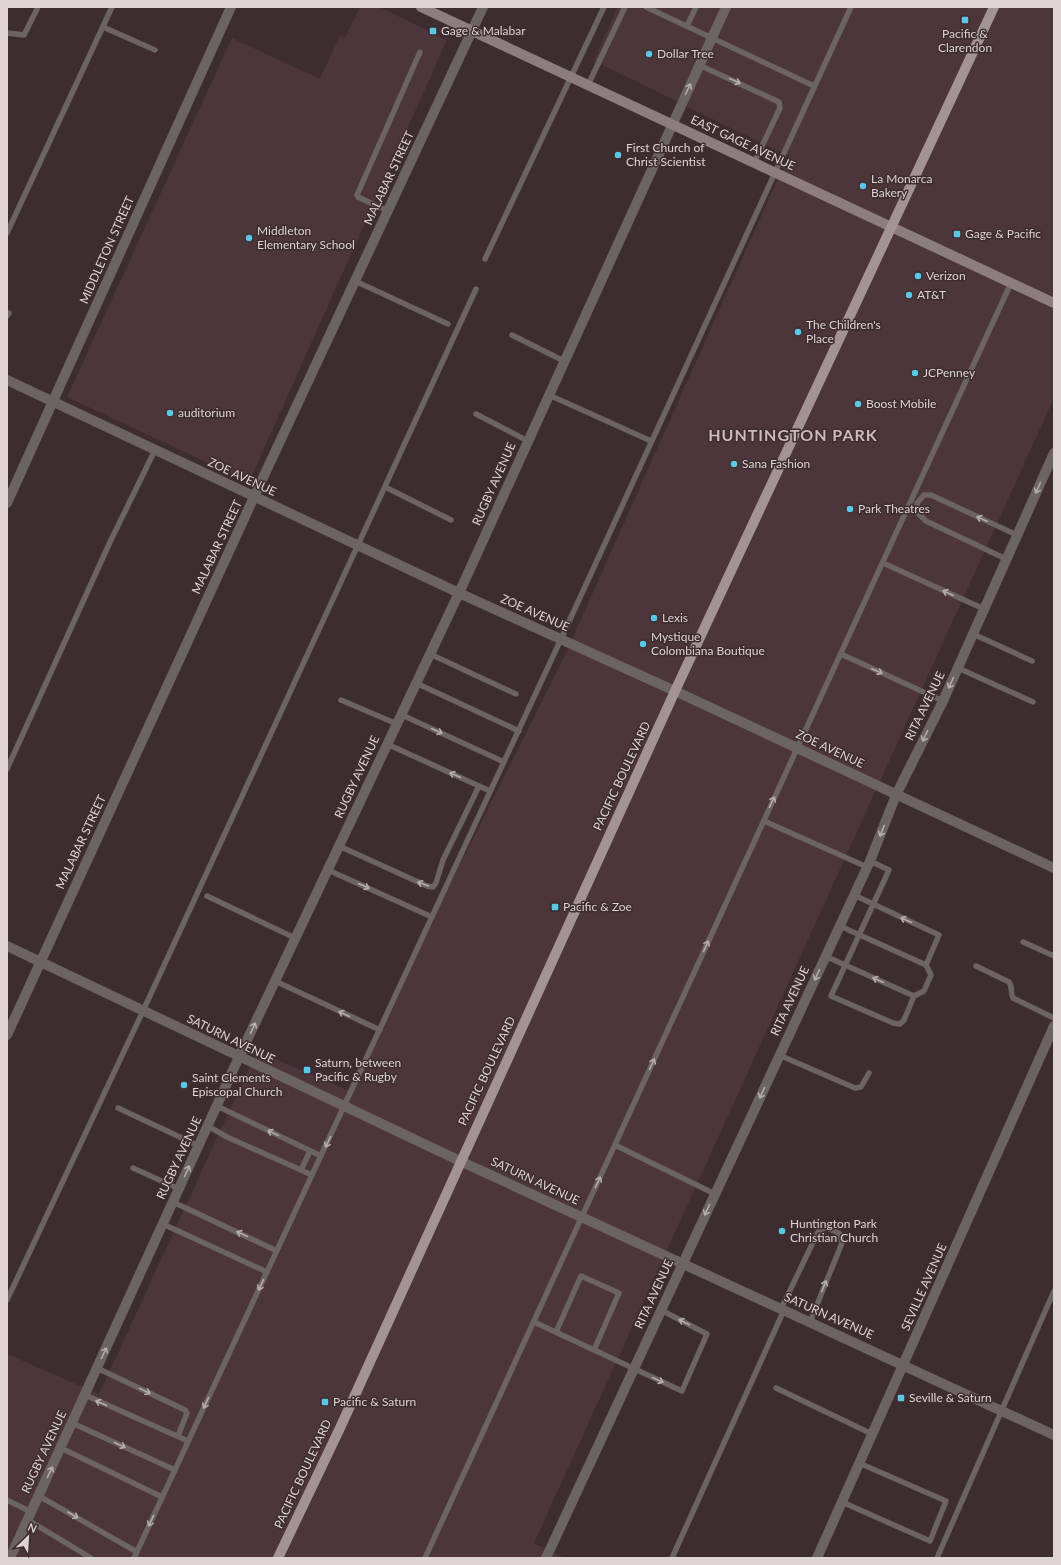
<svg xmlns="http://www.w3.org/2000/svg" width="1061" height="1565" font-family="Lato,sans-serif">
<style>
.built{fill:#4d363a}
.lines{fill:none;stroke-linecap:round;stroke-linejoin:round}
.service{stroke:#6c6365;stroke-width:5.5}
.minor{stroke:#6c6365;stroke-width:10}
.tertiary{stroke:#6c6365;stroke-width:10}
.secondary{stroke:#8c7e80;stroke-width:10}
.primary{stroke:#a49396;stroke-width:10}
.oneway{stroke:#b6acae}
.poi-dot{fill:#59c8e5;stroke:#3d2d30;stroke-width:1.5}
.labels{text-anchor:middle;stroke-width:3;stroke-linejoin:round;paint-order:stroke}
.poi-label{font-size:12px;fill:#ded3d5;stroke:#3d2d30;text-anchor:start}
.street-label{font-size:12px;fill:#ded3d5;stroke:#3d2d30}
.district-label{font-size:16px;font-weight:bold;letter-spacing:1px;fill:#ceb9bc;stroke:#3d2d30}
</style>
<rect width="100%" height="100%" fill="#3d2d30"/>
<g class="built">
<polygon points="360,7 379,7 447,40 249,482 67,397 232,38 320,79 340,35 345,38"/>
<polygon points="618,7 1054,7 1054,398 534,1543 565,1558 7,1558 7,1354 99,1394 257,1051 347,1090 565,655 788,156 594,61"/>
</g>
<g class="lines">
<g class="service">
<polyline points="646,7 814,86"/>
<polyline points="687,26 696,7"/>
<polyline points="103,27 155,50"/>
<polyline points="7,33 24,35 38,7"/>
<polyline points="699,65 779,102 780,108 754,163"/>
<polyline points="588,85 625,7"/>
<polyline points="388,211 358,197 357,195 420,52"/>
<polyline points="7,233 112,7"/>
<polyline points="485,259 604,7"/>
<polyline points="355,281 448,324"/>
<polyline points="7,316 9,313"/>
<polyline points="512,335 564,361"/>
<polyline points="549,395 651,441"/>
<polyline points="476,414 528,441"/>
<polyline points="385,487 451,520"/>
<polyline points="1006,559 926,521 918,513 917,503 924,495 931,495 1017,535"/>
<polyline points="883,563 984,609"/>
<polyline points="973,634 1032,661"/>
<polyline points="430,654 516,694"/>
<polyline points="841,654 943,701"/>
<polyline points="958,668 1033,702"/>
<polyline points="416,683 519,731"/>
<polyline points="341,700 397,724"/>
<polyline points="402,715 504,762"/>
<polyline points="387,744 490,791"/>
<polyline points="7,769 110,542 155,450"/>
<polyline points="764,821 867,867"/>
<polyline points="339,846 427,886 433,887 436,883 443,860 479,786"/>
<polyline points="870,861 889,870 831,996 893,1023 900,1024 904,1020 914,996"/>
<polyline points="328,870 432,917"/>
<polyline points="854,895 939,935 926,965"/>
<polyline points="207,896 295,938"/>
<polyline points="1023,942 1054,956"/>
<polyline points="825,956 914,996 924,991 931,975 926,965 840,926"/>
<path d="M976,966l33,16c4,5 1,10 4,16l41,20"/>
<polyline points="275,981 380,1030"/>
<polyline points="779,1055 855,1088 861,1087 869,1073"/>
<polyline points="217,1106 321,1156"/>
<polyline points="118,1108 199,1146"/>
<polyline points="208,1126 227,1137 312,1175"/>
<polyline points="615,1145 715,1194"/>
<polyline points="133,1168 179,1189"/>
<polyline points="301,1170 310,1151"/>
<polyline points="173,1202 277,1251"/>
<polyline points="163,1224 267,1272"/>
<polyline points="7,1300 143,1011 476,289"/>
<path d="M781,1309l37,-77c6,-8 14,-2 22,2l2,9 -32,79"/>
<polyline points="534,1322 682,1391 707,1334 661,1310"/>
<polyline points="556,1332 581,1276 619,1293 594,1350"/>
<polyline points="97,1368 185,1410 187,1413 178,1436"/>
<polyline points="776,1388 872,1434"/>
<polyline points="85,1395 188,1441"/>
<polyline points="72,1423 175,1470"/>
<polyline points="61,1448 162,1497"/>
<polyline points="39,1496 137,1552"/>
<polyline points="7,1500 31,1512"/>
<polyline points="842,1502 930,1541 946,1501 859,1463"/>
<polyline points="28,1520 91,1558"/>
<polyline points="134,1558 561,639 851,7"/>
<polyline points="425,1558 1011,283"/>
<polyline points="672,1558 784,1310"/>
<polyline points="937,1558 1054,1291"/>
</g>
<g class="minor">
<polyline points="7,380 459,593 675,691 1054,868"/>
<polyline points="7,503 231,7"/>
<polyline points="7,1035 254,497 483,7"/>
<polyline points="10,1558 239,1057 459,593 726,7"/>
<polyline points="546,1558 870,861 896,795 943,701 1054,453"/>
</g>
<g class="tertiary">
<polyline points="7,946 460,1161 1054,1435"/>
<polyline points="817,1558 1054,1026"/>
</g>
<polyline class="secondary" points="421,7 1054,303"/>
<polyline class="primary" points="278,1558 340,1428 675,691 994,7"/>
</g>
<defs><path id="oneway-shaft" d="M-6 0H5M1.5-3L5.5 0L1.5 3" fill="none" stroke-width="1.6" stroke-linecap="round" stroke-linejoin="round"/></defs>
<g class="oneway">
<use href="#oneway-shaft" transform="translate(735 81) rotate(24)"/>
<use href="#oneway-shaft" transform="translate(688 89) rotate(-65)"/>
<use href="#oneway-shaft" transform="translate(1038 488) rotate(114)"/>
<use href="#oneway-shaft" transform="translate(982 519) rotate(-155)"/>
<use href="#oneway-shaft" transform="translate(948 593) rotate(-155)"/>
<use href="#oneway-shaft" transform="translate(877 671) rotate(25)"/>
<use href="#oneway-shaft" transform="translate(951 683) rotate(114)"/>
<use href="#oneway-shaft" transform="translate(437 731) rotate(25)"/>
<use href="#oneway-shaft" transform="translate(925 736) rotate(116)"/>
<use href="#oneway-shaft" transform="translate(455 775) rotate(-155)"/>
<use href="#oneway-shaft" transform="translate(772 802) rotate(-64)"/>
<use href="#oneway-shaft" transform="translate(882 831) rotate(112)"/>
<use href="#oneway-shaft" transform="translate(423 884) rotate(-160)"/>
<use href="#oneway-shaft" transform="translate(364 886) rotate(24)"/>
<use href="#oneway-shaft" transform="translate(906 920) rotate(-155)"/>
<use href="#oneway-shaft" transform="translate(706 946) rotate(-66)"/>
<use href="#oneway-shaft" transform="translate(817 975) rotate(115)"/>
<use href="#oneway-shaft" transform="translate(878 980) rotate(-156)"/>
<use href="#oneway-shaft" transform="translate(344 1014) rotate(-155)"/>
<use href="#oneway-shaft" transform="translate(253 1028) rotate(-65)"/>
<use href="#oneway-shaft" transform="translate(652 1064) rotate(-65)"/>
<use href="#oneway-shaft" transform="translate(762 1093) rotate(115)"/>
<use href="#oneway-shaft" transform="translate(273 1133) rotate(-154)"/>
<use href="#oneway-shaft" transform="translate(328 1142) rotate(115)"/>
<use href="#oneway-shaft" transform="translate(187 1171) rotate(-66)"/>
<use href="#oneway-shaft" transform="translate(598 1182) rotate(-65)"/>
<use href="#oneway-shaft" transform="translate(707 1210) rotate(115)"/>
<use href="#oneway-shaft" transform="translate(242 1234) rotate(-155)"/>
<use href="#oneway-shaft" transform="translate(261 1285) rotate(115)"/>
<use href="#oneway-shaft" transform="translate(824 1286) rotate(-68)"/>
<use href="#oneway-shaft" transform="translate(684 1322) rotate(-153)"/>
<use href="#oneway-shaft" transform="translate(104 1353) rotate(-65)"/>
<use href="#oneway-shaft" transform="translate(658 1380) rotate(25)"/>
<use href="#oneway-shaft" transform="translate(145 1391) rotate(26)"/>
<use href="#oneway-shaft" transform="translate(101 1403) rotate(-156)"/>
<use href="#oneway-shaft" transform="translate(206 1403) rotate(115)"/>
<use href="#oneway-shaft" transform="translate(120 1445) rotate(25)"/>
<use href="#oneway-shaft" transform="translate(50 1472) rotate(-65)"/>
<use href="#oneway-shaft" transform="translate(73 1515) rotate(30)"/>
<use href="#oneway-shaft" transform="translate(151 1521) rotate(115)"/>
</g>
<g class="poi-dot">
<rect x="961" y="16" width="8" height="8" rx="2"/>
<rect x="429" y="27" width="8" height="8" rx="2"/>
<circle cx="649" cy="54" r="4"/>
<circle cx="618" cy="155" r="4"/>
<circle cx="863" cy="186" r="4"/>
<rect x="953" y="230" width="8" height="8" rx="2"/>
<circle cx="249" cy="238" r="4"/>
<circle cx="918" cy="276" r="4"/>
<circle cx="909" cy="295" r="4"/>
<circle cx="798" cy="332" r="4"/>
<circle cx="915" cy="373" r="4"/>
<circle cx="858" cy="404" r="4"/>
<circle cx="170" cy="413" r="4"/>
<circle cx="734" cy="464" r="4"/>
<circle cx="850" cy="509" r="4"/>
<circle cx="654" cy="618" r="4"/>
<circle cx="643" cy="644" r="4"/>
<rect x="551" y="903" width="8" height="8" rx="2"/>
<rect x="303" y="1066" width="8" height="8" rx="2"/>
<circle cx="184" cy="1085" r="4"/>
<circle cx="782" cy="1231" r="4"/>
<rect x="897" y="1394" width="8" height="8" rx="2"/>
<rect x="321" y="1398" width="8" height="8" rx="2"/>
</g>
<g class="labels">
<g class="poi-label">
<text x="441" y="35">Gage &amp; Malabar</text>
<text x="965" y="38" text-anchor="middle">Pacific &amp;<tspan x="965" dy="14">Clarendon</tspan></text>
<text x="657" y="58">Dollar Tree</text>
<text x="626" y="152">First Church of<tspan x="626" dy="14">Christ Scientist</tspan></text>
<text x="871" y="183">La Monarca<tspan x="871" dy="14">Bakery</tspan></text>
<text x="257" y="235">Middleton<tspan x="257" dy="14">Elementary School</tspan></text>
<text x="965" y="238">Gage &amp; Pacific</text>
<text x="926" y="280">Verizon</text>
<text x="917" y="299">AT&amp;T</text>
<text x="806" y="329">The Children's<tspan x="806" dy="14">Place</tspan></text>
<text x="923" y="377">JCPenney</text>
<text x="866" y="408">Boost Mobile</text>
<text x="178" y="417">auditorium</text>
<text x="742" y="468">Sana Fashion</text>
<text x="858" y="513">Park Theatres</text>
<text x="662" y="622">Lexis</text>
<text x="651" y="641">Mystique<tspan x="651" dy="14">Colombiana Boutique</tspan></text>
<text x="563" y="911">Pacific &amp; Zoe</text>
<text x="315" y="1067">Saturn, between<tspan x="315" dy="14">Pacific &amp; Rugby</tspan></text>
<text x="192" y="1082">Saint Clements<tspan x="192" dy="14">Episcopal Church</tspan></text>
<text x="790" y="1228">Huntington Park<tspan x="790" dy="14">Christian Church</tspan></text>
<text x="909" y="1402">Seville &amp; Saturn</text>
<text x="333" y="1406">Pacific &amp; Saturn</text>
</g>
<g class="street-label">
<text transform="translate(743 143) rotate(25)" y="4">EAST GAGE AVENUE</text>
<text transform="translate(389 178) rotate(-65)" y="4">MALABAR STREET</text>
<text transform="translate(107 250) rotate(-66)" y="4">MIDDLETON STREET</text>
<text transform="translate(242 477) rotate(25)" y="4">ZOE AVENUE</text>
<text transform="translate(494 484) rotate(-66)" y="4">RUGBY AVENUE</text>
<text transform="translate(217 547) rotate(-65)" y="4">MALABAR STREET</text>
<text transform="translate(535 613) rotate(24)" y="4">ZOE AVENUE</text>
<text transform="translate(925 706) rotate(-64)" y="4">RITA AVENUE</text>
<text transform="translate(830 749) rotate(25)" y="4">ZOE AVENUE</text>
<text transform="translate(622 776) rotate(-65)" y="4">PACIFIC BOULEVARD</text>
<text transform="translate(357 777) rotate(-65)" y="4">RUGBY AVENUE</text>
<text transform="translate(81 842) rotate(-65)" y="4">MALABAR STREET</text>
<text transform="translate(790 1001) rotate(-65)" y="4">RITA AVENUE</text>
<text transform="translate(231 1039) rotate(26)" y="4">SATURN AVENUE</text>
<text transform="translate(487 1071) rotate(-65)" y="4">PACIFIC BOULEVARD</text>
<text transform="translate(179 1158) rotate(-65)" y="4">RUGBY AVENUE</text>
<text transform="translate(535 1181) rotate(25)" y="4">SATURN AVENUE</text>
<text transform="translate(924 1287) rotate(-66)" y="4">SEVILLE AVENUE</text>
<text transform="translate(654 1294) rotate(-65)" y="4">RITA AVENUE</text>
<text transform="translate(829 1316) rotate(24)" y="4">SATURN AVENUE</text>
<text transform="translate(44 1452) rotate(-65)" y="4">RUGBY AVENUE</text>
<text transform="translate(303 1474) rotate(-65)" y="4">PACIFIC BOULEVARD</text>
</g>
<g class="district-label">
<text x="793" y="441">HUNTINGTON PARK</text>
</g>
</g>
<rect width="1061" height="1565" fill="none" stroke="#ded3d5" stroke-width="16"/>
<g transform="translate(28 1537) rotate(25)" stroke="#3d2d30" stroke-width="3" paint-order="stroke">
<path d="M0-3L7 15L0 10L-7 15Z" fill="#ded3d5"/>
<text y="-6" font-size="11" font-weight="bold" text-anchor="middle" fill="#ded3d5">N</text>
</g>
</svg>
